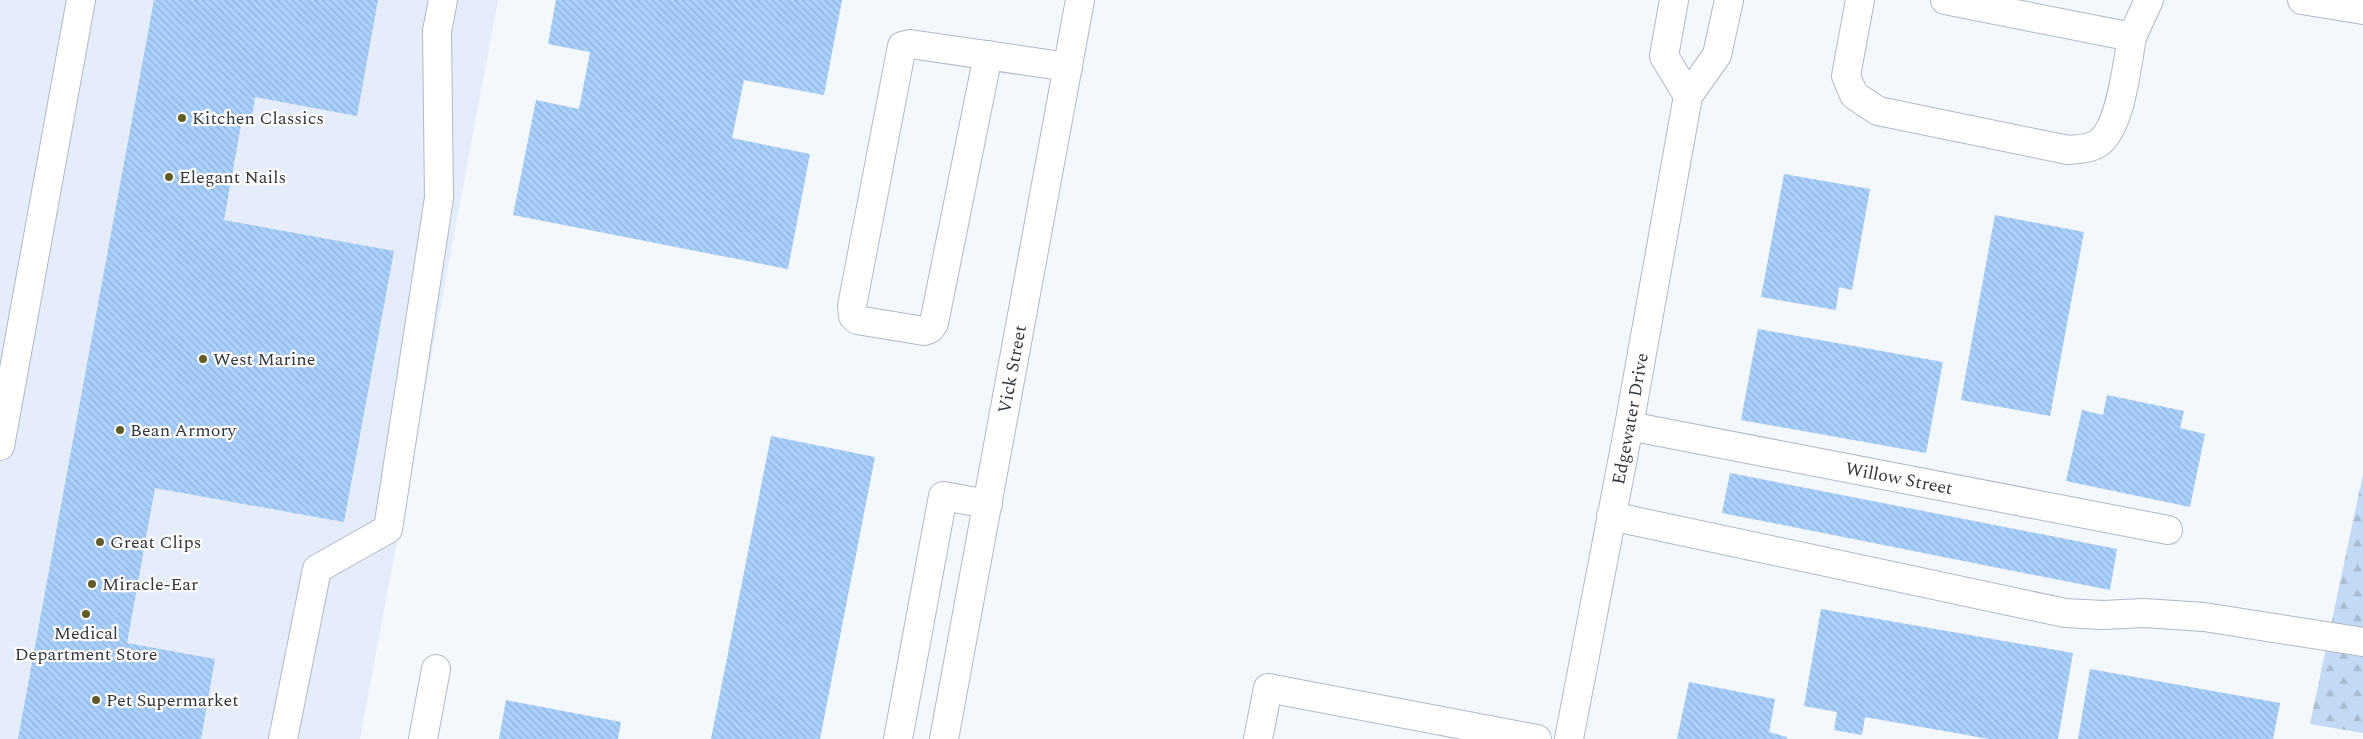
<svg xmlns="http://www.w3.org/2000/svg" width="2363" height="739" font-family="Spectral,serif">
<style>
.built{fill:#e4edf9}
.forest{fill:url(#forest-firs)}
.building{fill:url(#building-back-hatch)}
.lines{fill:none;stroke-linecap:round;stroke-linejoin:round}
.minor-casing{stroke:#afb9c6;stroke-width:30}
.minor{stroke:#fff;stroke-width:28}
.poi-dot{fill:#615b27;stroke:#fff;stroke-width:2}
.labels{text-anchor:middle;stroke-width:4.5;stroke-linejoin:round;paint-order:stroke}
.poi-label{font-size:18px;fill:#32373c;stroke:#fff;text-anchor:start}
.street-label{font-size:18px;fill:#32373c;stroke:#fff}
</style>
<defs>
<pattern id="forest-firs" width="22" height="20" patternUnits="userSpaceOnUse" patternTransform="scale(1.25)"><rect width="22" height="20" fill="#c4d9f3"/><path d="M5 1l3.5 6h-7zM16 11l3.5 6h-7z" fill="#a9bbd1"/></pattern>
<pattern id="building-back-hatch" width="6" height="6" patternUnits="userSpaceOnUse" patternTransform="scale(1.25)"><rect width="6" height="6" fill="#aad0fc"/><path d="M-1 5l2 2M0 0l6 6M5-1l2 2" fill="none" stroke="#93b3d9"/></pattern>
</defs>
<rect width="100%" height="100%" fill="#f3f8fd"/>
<polygon class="built" points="0,0 498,0 360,739 0,739"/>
<polygon class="forest" points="2363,474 2363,733 2310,724"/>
<g class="building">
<polygon points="154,0 378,0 357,116 255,97 252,116 243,114 224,220 394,251 344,522 155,488 127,643 215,659 201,739 18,739"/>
<polygon points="556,0 842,0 824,95 744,80 732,138 810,154 788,269 513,215 536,100 579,109 590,52 548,44"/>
<polygon points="1784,174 1870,189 1852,290 1839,287 1836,310 1761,297"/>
<polygon points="1995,215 2084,232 2050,416 1961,400"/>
<polygon points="1758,329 1943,362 1926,453 1741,420"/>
<polygon points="2107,395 2184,411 2180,428 2205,434 2190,507 2066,481 2082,410 2103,415"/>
<polygon points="771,436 875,457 820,739 711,739"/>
<polygon points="1730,473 2117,549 2110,590 1722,513"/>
<polygon points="1821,609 2073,653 2058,739 1989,739 1865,717 1862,735 1834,730 1837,712 1804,706"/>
<polygon points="2090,669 2280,703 2273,739 2078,739"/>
<polygon points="1689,682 1775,699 1769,732 1787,737 1787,739 1677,739"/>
<polygon points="506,700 621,722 618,739 499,739"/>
</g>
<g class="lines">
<g class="minor-casing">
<g id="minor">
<polyline points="1674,0 1664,56 1688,96"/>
<path d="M1860,0l-14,76 8,19 24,16 190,39c9,-1 20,-1 27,-5 26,-12 32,-82 37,-108"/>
<polyline points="1945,0 2132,37 2149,0"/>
<polyline points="2302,0 2363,10"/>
<polyline points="988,55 934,323 930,329 924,331 857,320 853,316 852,306 902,46 910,44 1068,67"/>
<path id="s1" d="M1629,426l539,104"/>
<polyline points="0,446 81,0"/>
<polyline points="1611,516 2065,613 2103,615 2144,613 2204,617 2363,642"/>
<polyline points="283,739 317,569 388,529 439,198 437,31 443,0"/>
<polyline points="423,739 436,669"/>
<polyline points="898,739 943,496 988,504"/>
<path id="s2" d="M944,739l136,-739"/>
<polyline points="1258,739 1268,688 1537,739"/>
<path id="s3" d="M1569,739l60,-313 59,-330 29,-41 12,-55"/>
</g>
</g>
<use href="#minor" class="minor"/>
</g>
<g class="poi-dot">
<circle cx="182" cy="118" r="5"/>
<circle cx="169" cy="177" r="5"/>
<circle cx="203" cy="359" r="5"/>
<circle cx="120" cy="430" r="5"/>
<circle cx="100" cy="542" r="5"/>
<circle cx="92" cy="584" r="5"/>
<circle cx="86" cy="614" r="5"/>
<circle cx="96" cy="700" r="5"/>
</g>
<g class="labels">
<g class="poi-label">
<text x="192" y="124">Kitchen Classics</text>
<text x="179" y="183">Elegant Nails</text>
<text x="213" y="365">West Marine</text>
<text x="130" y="436">Bean Armory</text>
<text x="110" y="548">Great Clips</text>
<text x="102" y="590">Miracle-Ear</text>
<text x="86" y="639" text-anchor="middle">Medical<tspan x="86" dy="21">Department Store</tspan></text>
<text x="106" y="706">Pet Supermarket</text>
</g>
<g class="street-label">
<text dy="6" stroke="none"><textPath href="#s2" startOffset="376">Vick Street</textPath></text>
<text dy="6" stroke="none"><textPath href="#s3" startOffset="326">Edgewater Drive</textPath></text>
<text dy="6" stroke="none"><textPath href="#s1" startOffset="275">Willow Street</textPath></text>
</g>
</g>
</svg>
